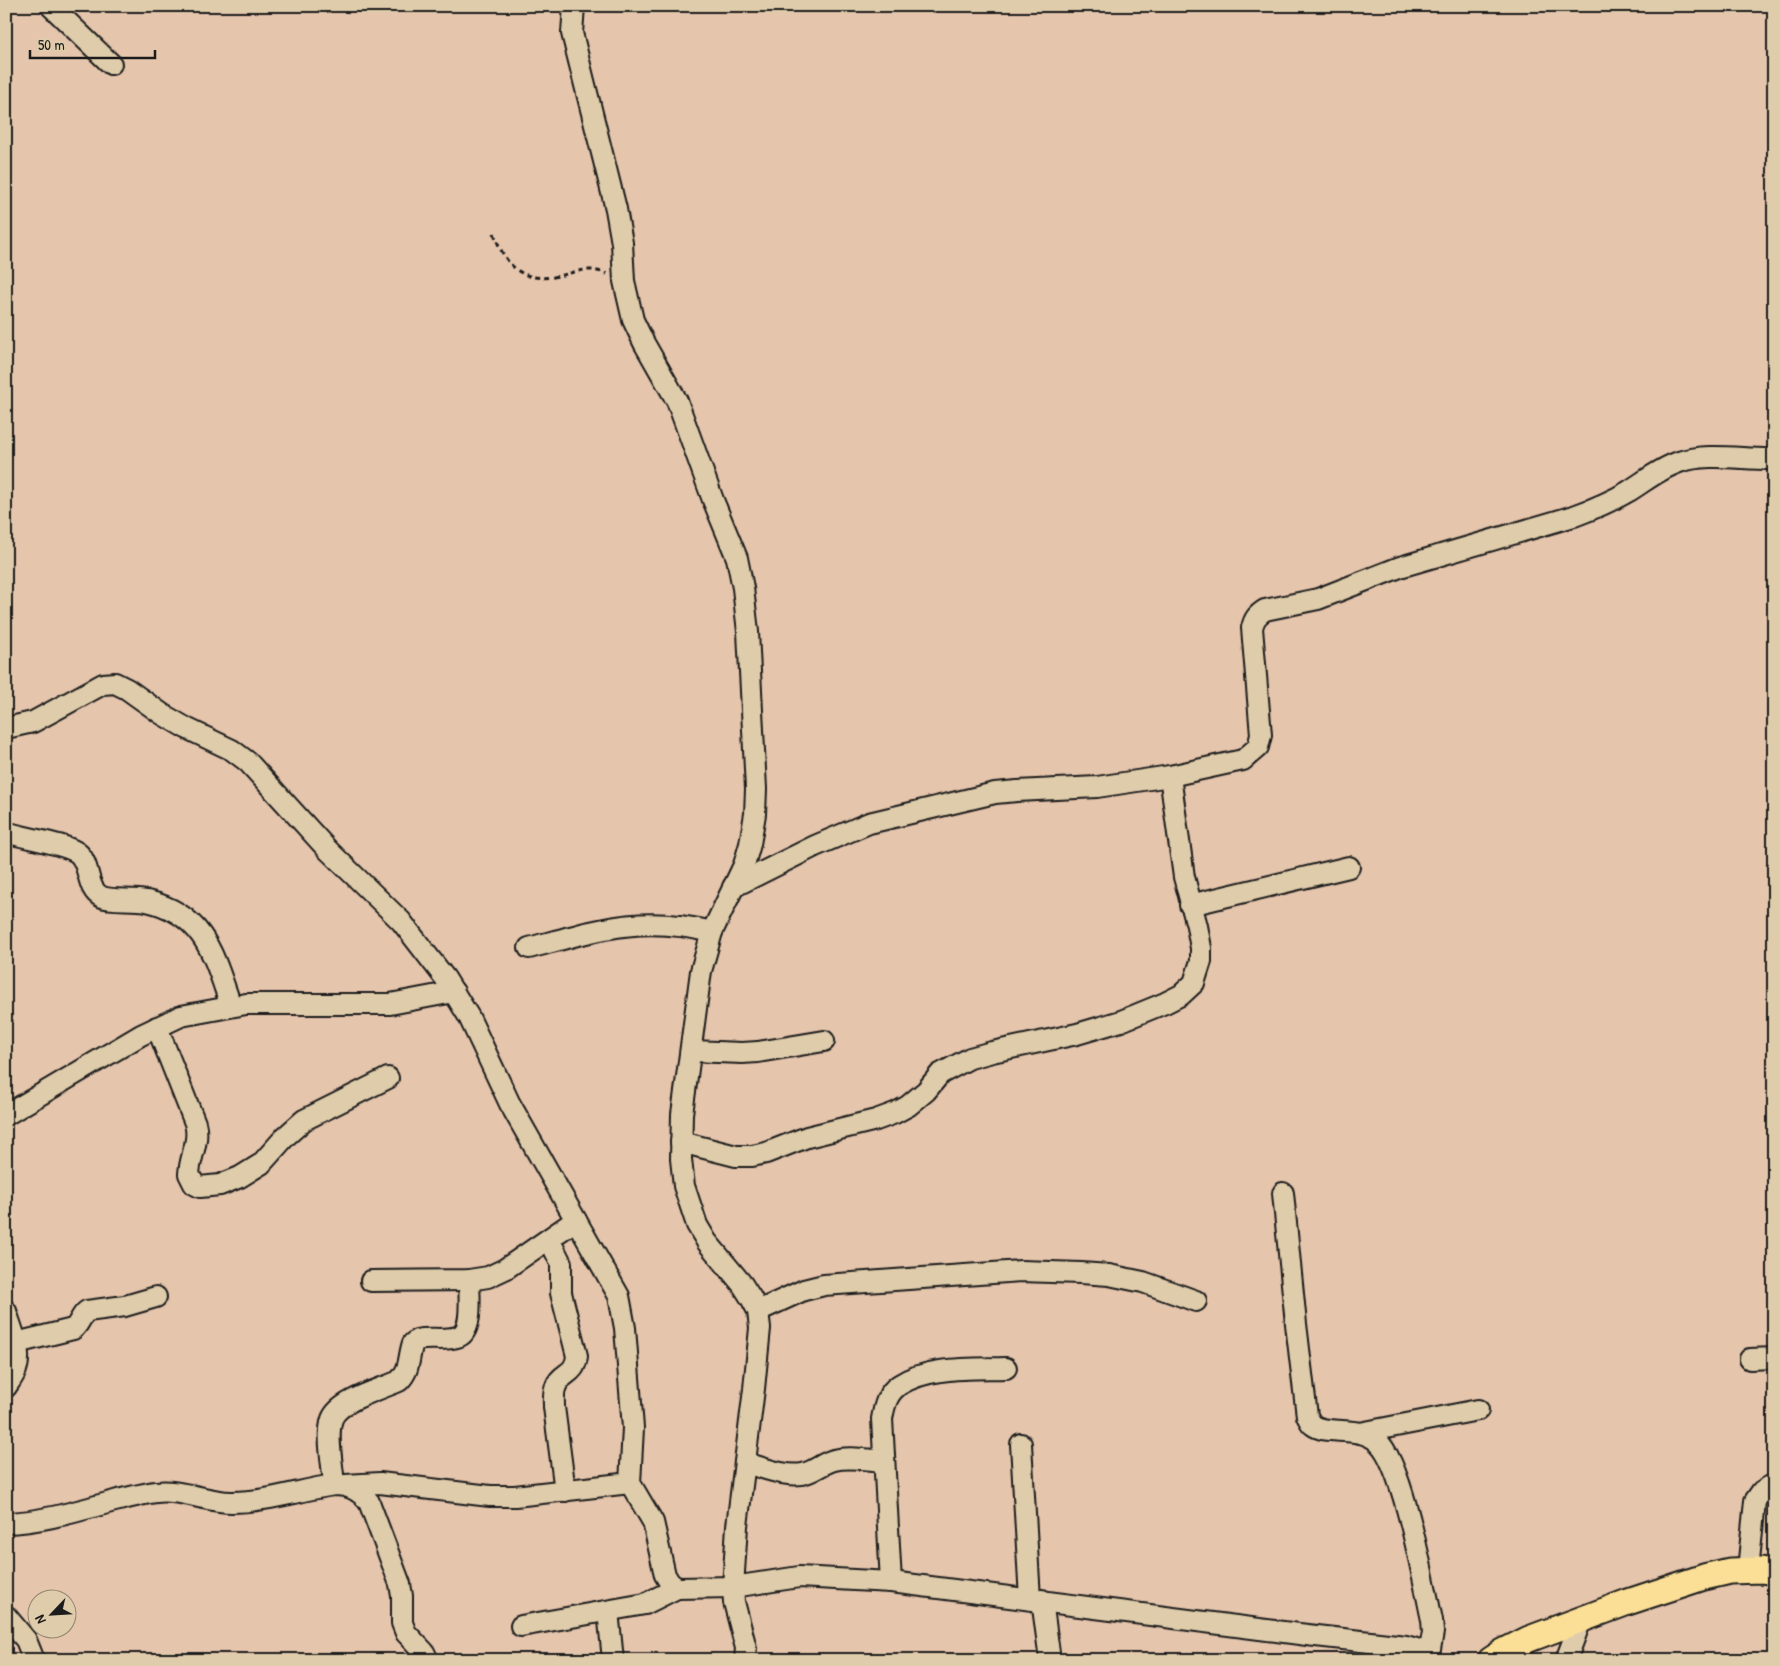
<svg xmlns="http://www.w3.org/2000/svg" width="1780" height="1666" font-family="'Patrick Hand',sans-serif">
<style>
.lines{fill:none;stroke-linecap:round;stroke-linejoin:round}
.minor-casing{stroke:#1c1c1c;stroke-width:24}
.major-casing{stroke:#1c1c1c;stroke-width:29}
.path{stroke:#1c1c1c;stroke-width:3;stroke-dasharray:5 4;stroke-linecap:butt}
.minor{stroke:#dfccaa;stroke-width:20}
.major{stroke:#fbdf96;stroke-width:25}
</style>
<rect width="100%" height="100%" fill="#e5c5ac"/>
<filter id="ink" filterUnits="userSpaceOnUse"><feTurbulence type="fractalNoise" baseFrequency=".02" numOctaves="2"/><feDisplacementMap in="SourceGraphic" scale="10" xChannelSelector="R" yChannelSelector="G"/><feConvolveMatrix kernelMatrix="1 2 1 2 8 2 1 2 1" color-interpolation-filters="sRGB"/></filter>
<g filter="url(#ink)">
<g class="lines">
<g class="minor-casing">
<g id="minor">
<polyline points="51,6 111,64"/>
<polyline points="574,6 572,33 616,209 622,243 624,281 633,320 644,343 677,401 713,500 737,558 743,588 748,632 756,789 755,814 750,844 744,865 712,932 701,971 682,1114 681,1159 684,1186 697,1225 707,1242 742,1284 751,1298 758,1311 760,1328 754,1389 737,1526 733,1587 734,1602 746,1648 745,1660"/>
<path d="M6,728l27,-6 70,-38 12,-1 12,6 35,25 24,14 46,22 16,12 80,88 73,71 44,57 24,39 41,87 109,192 6,32 8,100 -3,55 23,39 12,53 5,8 7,5 56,-1 66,-10 92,5 416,53 99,11c10,3 20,4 25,14"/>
<path d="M6,832c17,6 63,12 73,22 12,12 7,36 23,43 9,4 32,1 45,4 58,13 67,56 84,105"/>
<path d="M733,887l82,-41 54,-23 126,-30 22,-2 80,-4 73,-11 73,-16 15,-13 3,-12 -9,-107c2,-9 5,-13 13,-18l53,-11 82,-32 174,-51c19,-7 38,-15 55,-25 16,-10 32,-23 50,-29 29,-10 64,-2 95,-3"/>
<polyline points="1190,905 1349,867"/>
<path d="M529,948c68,-18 112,-34 183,-16"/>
<path d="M157,1027l38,96c5,18 -5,33 -6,51l5,10 6,3 20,-2 20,-8 21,-13 25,-28 18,-16 84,-42"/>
<polyline points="692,1051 742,1053 758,1052 824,1041"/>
<polyline points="6,1115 141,1035 181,1016 246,1004 390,1004 454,992"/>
<polyline points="681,1142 736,1156 752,1156 766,1153 807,1137 876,1120 895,1113 908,1106 926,1091 940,1074 970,1058 992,1052 1077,1034 1121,1021 1165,1003 1181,995 1194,983 1201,961 1201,948 1197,926 1184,877 1170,776"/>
<path d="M1283,1193l13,131 11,92c2,3 3,7 6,9 14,11 45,-1 65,17 25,22 46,142 54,178l1,12 -4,23"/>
<path d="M549,1239l12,24v30l16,63c-2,20 -16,16 -21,30 -3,6 -2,14 -2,21l11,84"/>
<polyline points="371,1281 469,1280 488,1277 505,1269 576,1220"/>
<path d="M6,1311c5,17 17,41 10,59 -2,6 -6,11 -10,17"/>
<polyline points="758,1311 804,1290 824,1285 1021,1271 1081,1273 1109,1275 1143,1282 1196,1301"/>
<path d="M16,1343l57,-14c7,-5 7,-13 14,-18l38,-5 31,-9"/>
<polyline points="1750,1359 1774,1358"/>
<polyline points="1360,1433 1478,1410"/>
<polyline points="1021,1444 1030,1599"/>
<path d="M745,1463c17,4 39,14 57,11 12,-2 20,-11 32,-14 15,-4 34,0 50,1"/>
<path d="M334,1485c-1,-18 -8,-49 -2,-66 7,-19 50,-30 67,-38 12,-12 9,-24 14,-38l4,-3c13,-3 27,1 40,-3 17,-4 12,-43 12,-57"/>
<polyline points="345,1485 380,1483 490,1496 515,1496 630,1483"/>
<path d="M6,1523c36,-1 71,-12 105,-21 15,-4 30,-8 45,-10 26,-3 50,10 76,10 34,0 68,-12 102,-17 15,0 25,5 35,17l31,82 2,12v27l4,10 18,19 4,8"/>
<polyline points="1748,1570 1755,1501 1762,1491 1774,1484"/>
<path d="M891,1582l-9,-163c2,-12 5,-26 17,-34 29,-19 74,-16 107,-17"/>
<polyline points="1042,1600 1050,1660"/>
<polyline points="608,1611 613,1660"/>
<polyline points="6,1616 26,1640 34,1660"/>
<polyline points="521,1626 645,1604 677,1588"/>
<polyline points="1566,1660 1581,1620"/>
</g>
</g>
<g class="major-casing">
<polyline id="major" points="1491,1660 1503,1652 1529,1639 1628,1602 1704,1577 1730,1571 1761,1570 1774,1572"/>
</g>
<path class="path" d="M494,233c10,29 24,49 60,44 21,-4 31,-12 53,-3"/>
<use href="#minor" class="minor"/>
<use href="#major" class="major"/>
</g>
</g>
<rect width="1780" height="1666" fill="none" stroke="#dfccaa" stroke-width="25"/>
<rect x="12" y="12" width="1755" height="1641" fill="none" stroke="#1c1c1c" stroke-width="2" filter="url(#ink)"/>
<g transform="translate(52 1614) rotate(245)"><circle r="24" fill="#dfccaa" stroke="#918671"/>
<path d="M0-4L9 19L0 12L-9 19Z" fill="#1c1c1c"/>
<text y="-8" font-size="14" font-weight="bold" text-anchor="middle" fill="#1c1c1c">N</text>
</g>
<path d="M30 50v8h125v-8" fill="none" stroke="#1c1c1c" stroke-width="2.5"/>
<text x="38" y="50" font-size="15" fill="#1c1c1c" stroke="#dfccaa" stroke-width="4" paint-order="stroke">50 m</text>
</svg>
